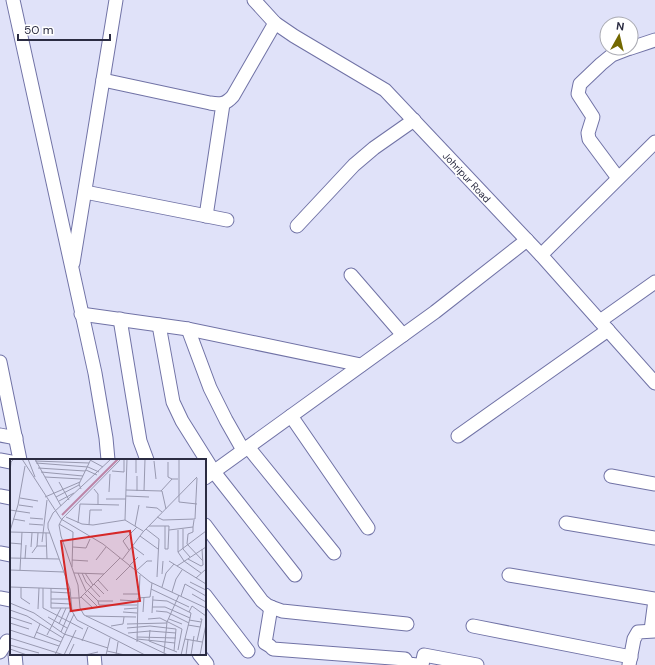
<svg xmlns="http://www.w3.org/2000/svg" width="655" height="665" font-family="'DM Sans',sans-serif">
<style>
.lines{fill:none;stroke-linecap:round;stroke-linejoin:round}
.minor-casing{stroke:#7173a6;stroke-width:15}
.minor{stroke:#fff;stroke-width:13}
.labels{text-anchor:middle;stroke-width:3;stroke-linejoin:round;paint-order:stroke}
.street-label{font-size:10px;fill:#2b2c42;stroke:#fff}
.inset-river{fill:none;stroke:#bc85a7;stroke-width:2}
.inset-road{fill:none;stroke:#9899b0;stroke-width:1}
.view{fill:#d62828;fill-opacity:0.15;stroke:#d62828;stroke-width:2}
.inset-edge{fill:none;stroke:#2b2c42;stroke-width:2}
</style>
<rect width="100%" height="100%" fill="#e0e2f9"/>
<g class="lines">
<g class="minor-casing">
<g id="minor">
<polyline points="13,0 95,373 106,438 108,460"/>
<polyline points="254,0 275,23 294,36 385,90 541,255 655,383"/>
<polyline points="631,48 655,40"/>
<path d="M103,80l107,23c11,2 16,1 23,-7l42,-73"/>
<polyline points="618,178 589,139 588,133 593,117 578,94 580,84 601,64 612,55 630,48"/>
<polyline points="85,192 227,220"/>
<polyline points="206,216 223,104"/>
<polyline points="297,226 354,165 374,148 414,120"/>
<polyline points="541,255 655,142"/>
<polyline points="73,263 116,0"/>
<polyline points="351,275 403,335"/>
<polyline points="81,314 188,329 361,365"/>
<polyline points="120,319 140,441 147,460"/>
<polyline points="600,321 655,282"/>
<polyline points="159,325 173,402 182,421 214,472 295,575"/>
<polyline points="188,329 210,388 226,420 243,450"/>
<polyline points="0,362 20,460"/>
<polyline points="291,416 368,528"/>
<polyline points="0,435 16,438"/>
<polyline points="458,436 608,330"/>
<polyline points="248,447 334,553"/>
<polyline points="0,460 11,462"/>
<polyline points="611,476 655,484"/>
<polyline points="205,478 435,312 527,240"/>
<polyline points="0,496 11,498"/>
<polyline points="566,523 655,538"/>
<polyline points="205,525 262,601 268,606 282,611 407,624"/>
<polyline points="0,553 11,555"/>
<polyline points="509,575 655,599"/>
<polyline points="205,595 248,651"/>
<polyline points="0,598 11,600"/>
<polyline points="271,607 265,643 270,646 273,649 405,659 408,664 417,665"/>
<polyline points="473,626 631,657"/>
<polyline points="651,630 655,600"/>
<polyline points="0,652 7,641"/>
<polyline points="15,654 16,665"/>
<polyline points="94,654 95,665"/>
<polyline points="199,654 207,664"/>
<polyline points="422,665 424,655 477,665"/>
<polyline points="629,665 634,639 638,632 655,631"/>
</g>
</g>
<use href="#minor" class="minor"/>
</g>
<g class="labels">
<g class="street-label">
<text transform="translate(467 177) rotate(47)" y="4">Johripur Road</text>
</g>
</g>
<g transform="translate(10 459)">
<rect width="196" height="196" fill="#e0e2f9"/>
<path class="inset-river" d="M52,56l56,-56"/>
<path class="inset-road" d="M12,0l39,60 42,25 47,38 56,26M18,0l7,18M25,0l26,47M101,0l-58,54 -5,10v5l22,61 2,22 5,9 68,35M111,0l-59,60 -3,6 2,11 17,49 2,23 4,7 84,40M169,0v43l18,2M80,1l13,7M25,2l54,2M144,2l2,18M158,3v15l4,2M26,4l52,4 11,5M28,9l47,3M76,11l11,5M102,12l12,1v-12M0,13l1,-10 3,-3M31,13l42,4M126,14v-14M35,18l36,2M49,23l10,18M71,30l-2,-5 12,-25M84,30l4,5v11M116,31l36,1 4,18M127,32v-15M134,32l1,-32M151,32l11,-12h6M99,33l1,-18M116,37l23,1M35,38l35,-15M46,38l23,-12M10,39l18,3M96,40h20M49,42l15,-8M70,45l39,1M9,46l14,2M136,48l11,1 5,4M0,51l20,3M56,58l16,7 11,1 32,-5 18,11M147,58l6,3 32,-1 2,-41M20,59l13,1M3,60l12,2M115,61l2,-61M68,64l2,-19M19,65l14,1M49,65l14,8 -1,35M79,66l1,-15h12M125,67l4,-21M139,67h16v23h3l1,-23h-4M183,68v5l-5,2 -1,10 16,17M136,70l13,10 -2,38M173,70v20l7,8M159,71l24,-3 1,-7M168,71v22l6,9 17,12M0,72l8,-26 7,-39M0,73l40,1M36,74l1,26M130,77l18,13M32,83l5,-42M0,84l12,1M27,87l1,-13M122,87l12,9M21,88l1,-14M63,88l13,1 4,-9M119,91l-6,-9 14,-14M168,93l28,-21M22,94l5,-7h10M0,99l49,1M15,100l1,-14M178,100l13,7 2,-1 -1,-16M62,101l16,1M86,101l10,-13M112,101l21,-28 54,-55M159,102l37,23M119,107l9,-9M167,107l29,-19M0,111l54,2M10,111l2,-38M126,112l11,-10h5M64,114l30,1M68,114l8,18M72,114l4,9 14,15M75,114l8,12M152,115l1,-13M186,119l10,-9M88,121l10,11M106,121l14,-14M180,123l16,8M84,125l10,10M0,128l60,2M11,128v11l9,6M152,128l4,-14 8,-9M33,129v20l40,21M41,129v20h21M141,130l38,18M77,131l11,11h15M41,133l20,1M162,133l4,-13 6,-9M74,134l13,13M113,135h16M182,135l14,8M171,137l4,-12 21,12M71,138l12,11M129,138l1,-22M61,139h9l40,-40M41,140h20M110,141l17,1M143,141l14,1 24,12 -1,5M88,142l1,4h38M0,144l24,10 30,21 44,14M41,144l20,1M142,148h13l25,11 -9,37M28,150l1,-21M114,150l13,-1M0,151l17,6 36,22M146,152l11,1 22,11M113,153l14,1M133,153l1,-15M179,153l3,-6 14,10M142,154l1,-17M76,157l50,1M0,158l22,7M38,158l19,11M138,160l12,-1 22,11 -4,21M159,160l13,5M179,161l12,2M0,164l19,6M49,165l7,-16M117,165l40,-1M178,166l12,2M101,167l12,-2 1,-7M117,169l23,-2 26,3 -2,22M0,171l49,16M140,171l-1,11 28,11M26,173l25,10M51,173l10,-24M118,174l22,-2 26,2M37,176l14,-27M127,178l39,1M0,179l54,17M24,179l6,-14M127,180l38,4M175,180l17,3M72,182l6,-14M187,182l5,-22h-2M127,183l1,-44 12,-1 2,-14M0,186l29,8M0,190l17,6M97,192l18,4M154,194l3,-31 12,-27M45,196l19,-41M54,196l12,-25M59,196l5,-11M75,196l13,-3M96,196l4,-17M106,196l2,-13M176,196l2,-15M181,196l3,-19M190,196l6,-31"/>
<path class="view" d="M120,72l10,70 -69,10 -10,-70z"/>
<rect width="196" height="196" class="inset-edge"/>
</g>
<g transform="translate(619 36) rotate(8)"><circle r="19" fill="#ffffff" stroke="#aaabb3"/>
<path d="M0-3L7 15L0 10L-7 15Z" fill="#736800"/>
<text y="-6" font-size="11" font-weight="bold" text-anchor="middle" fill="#2b2c42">N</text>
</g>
<path d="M18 34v6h92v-6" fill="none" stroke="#2b2c42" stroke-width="2"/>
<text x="24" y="34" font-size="12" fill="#2b2c42" stroke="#ffffff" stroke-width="3" paint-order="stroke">50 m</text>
</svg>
